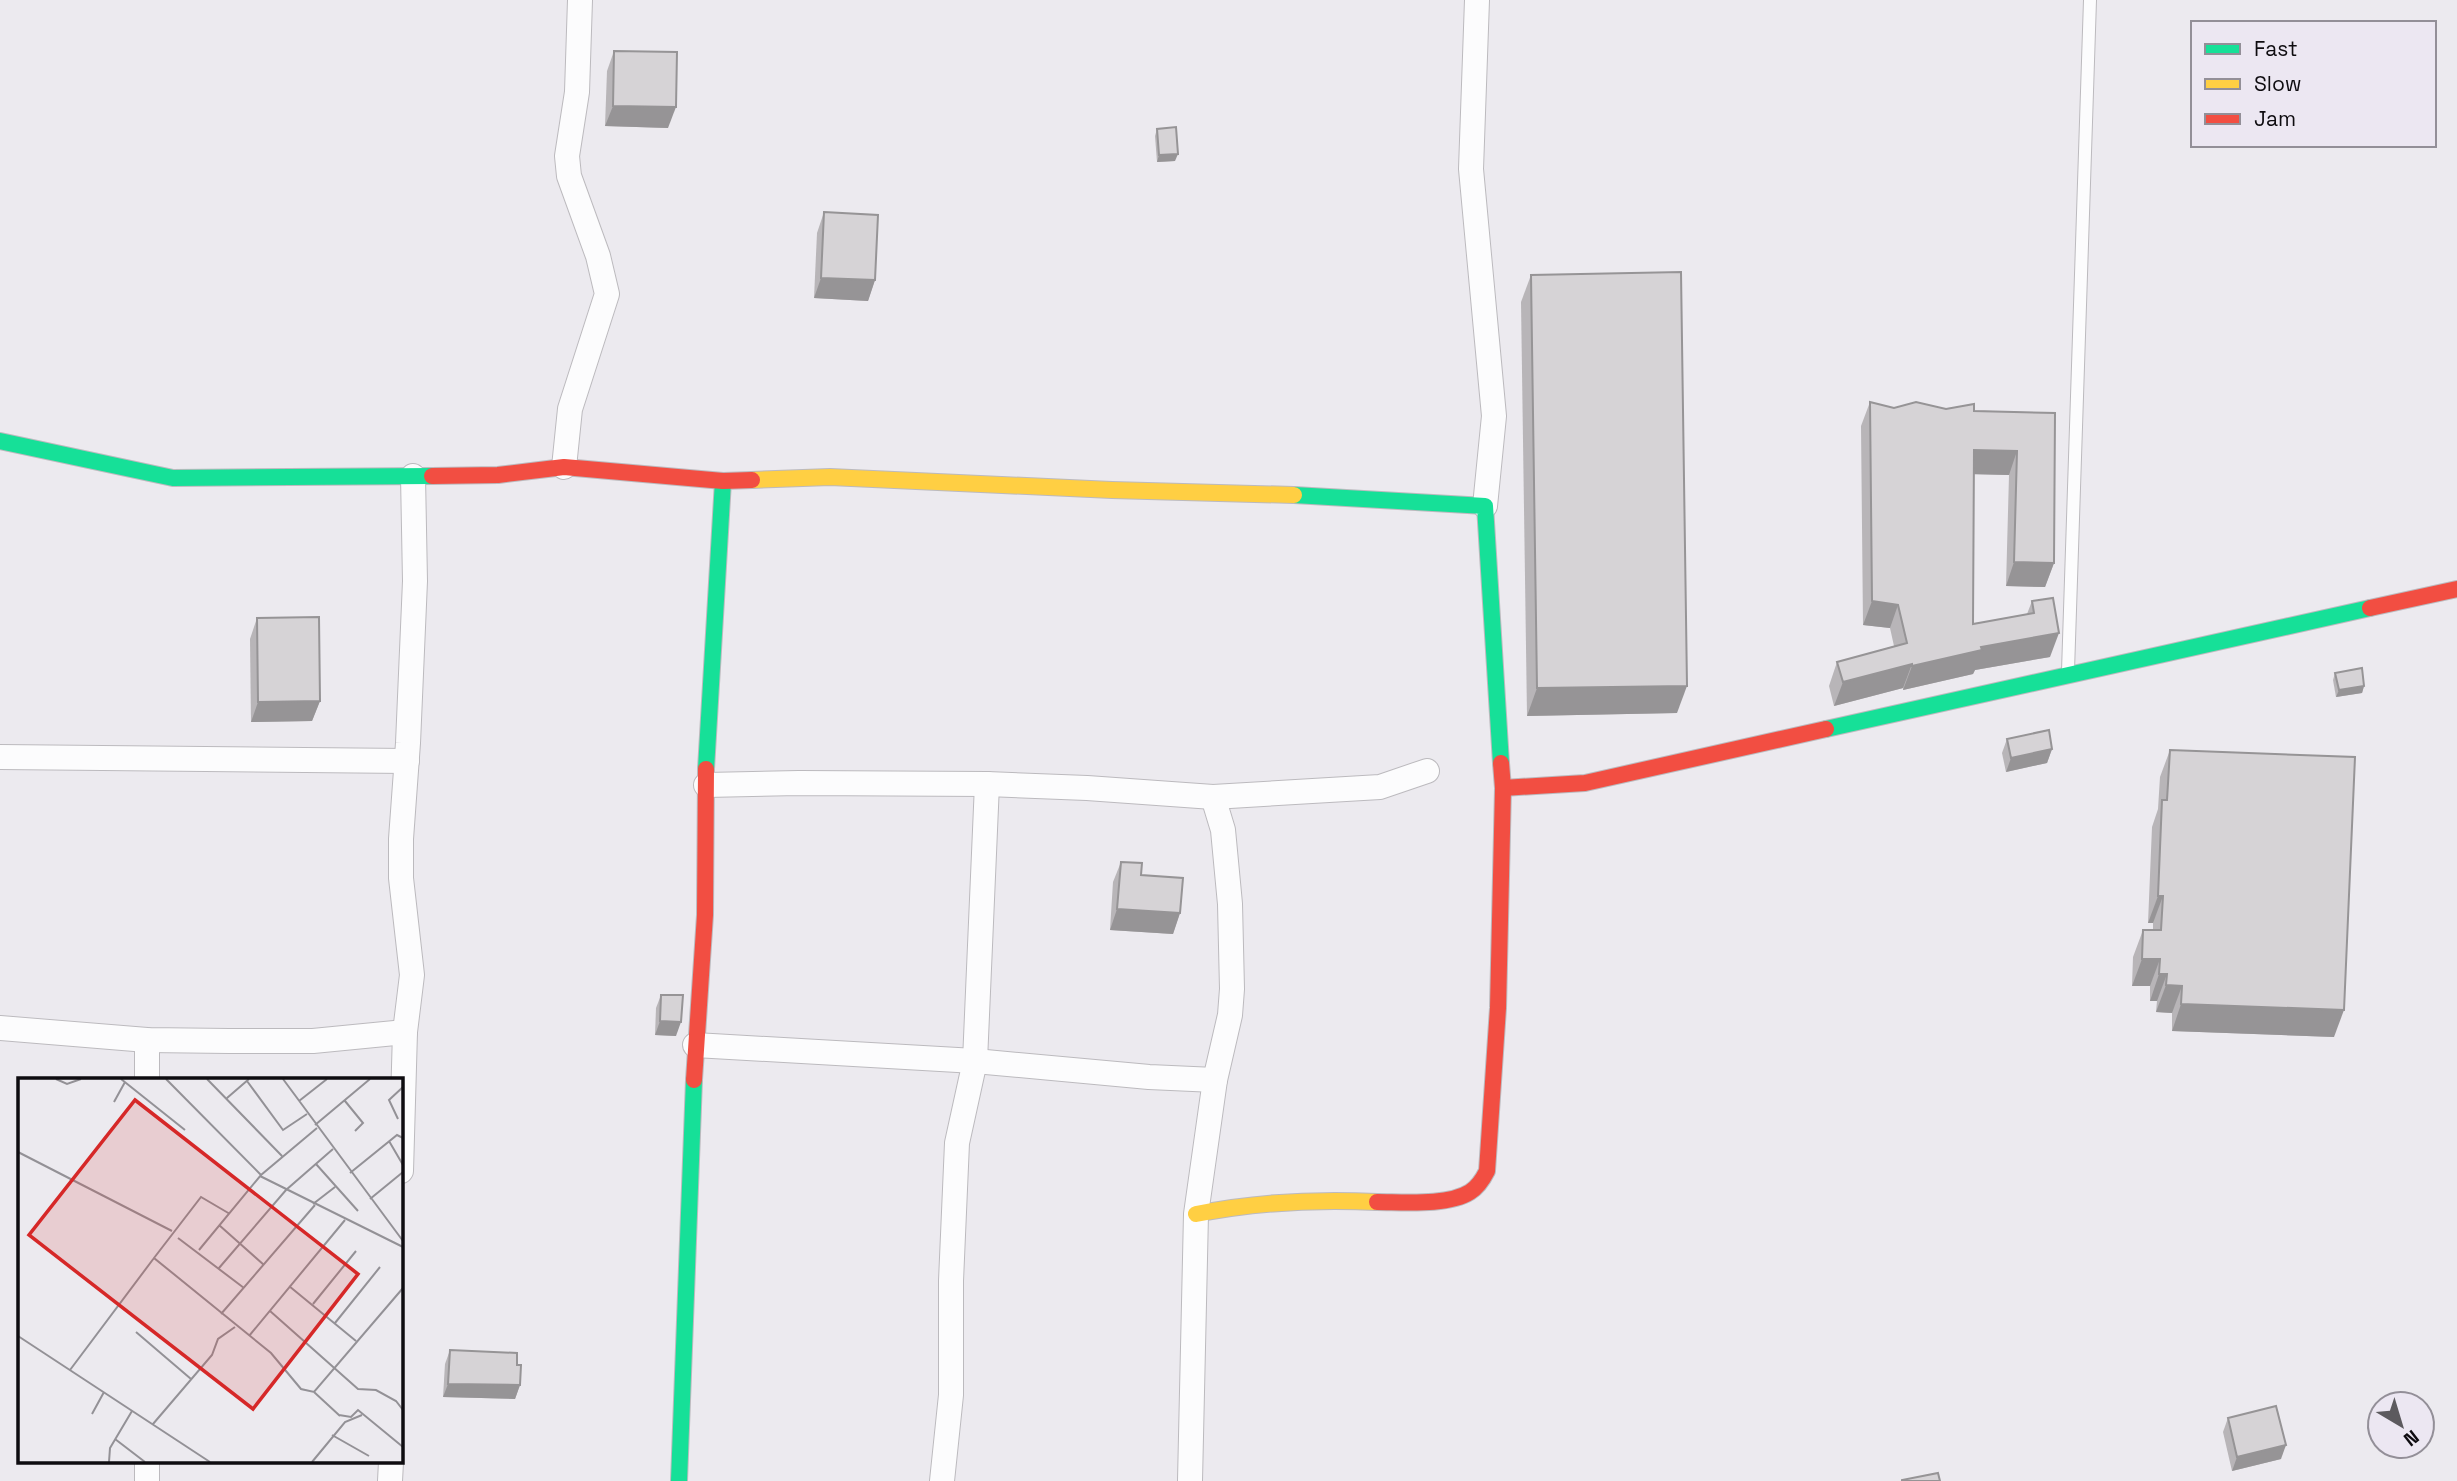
<svg xmlns="http://www.w3.org/2000/svg" width="2457" height="1481" font-family="'Space Grotesk',sans-serif">
<style>
.lines{fill:none;stroke-linecap:round;stroke-linejoin:round}
.lane-casing{stroke:#bcbabe;stroke-width:14}
.street-casing{stroke:#bcbabe;stroke-width:26}
.fast-casing{stroke:#bcbabe;stroke-width:18}
.slow-casing{stroke:#bcbabe;stroke-width:18}
.jam-casing{stroke:#bcbabe;stroke-width:18}
.lane{stroke:#fcfcfd;stroke-width:12}
.street{stroke:#fcfcfd;stroke-width:24}
.fast{stroke:#16e098;stroke-width:16}
.slow{stroke:#ffcf43;stroke-width:16}
.jam{stroke:#f24e42;stroke-width:16}
.wall{fill:#b8b5b8}
.shaded-wall{fill:#969496}
.building{fill:#d6d3d6;stroke:#969496;stroke-width:2}
.inset-road{fill:none;stroke:#939196;stroke-width:2}
.view{fill:#d62828;fill-opacity:0.15;stroke:#d62828;stroke-width:3.5}
.inset-edge{fill:none;stroke:#0e0c10;stroke-width:3.5}
</style>
<rect width="100%" height="100%" fill="#eceaef"/>
<g class="lines">
<g class="lane-casing">
<polyline id="lane" points="2068,671 2090,0"/>
</g>
<g class="street-casing">
<g id="street">
<polyline points="1477,0 1471,169 1494,416 1485,506"/>
<polyline points="564,467 570,409 607,294 598,256 569,176 567,156 577,92 580,0"/>
<polyline points="0,757 407,761"/>
<polyline points="706,785 799,783 987,784 1087,788 1213,797 1380,787 1427,771"/>
<polyline points="0,1028 147,1040 229,1041 313,1041 405,1032"/>
<polyline points="695,1045 975,1061 1149,1077 1215,1080"/>
<polyline points="147,1080 147,1040"/>
<polyline points="401,1171 405,1032 412,975 401,878 401,839 408,743 415,581 413,476"/>
<polyline points="147,1481 147,1462"/>
<polyline points="390,1481 391,1462"/>
<polyline points="942,1481 951,1395 951,1281 957,1143 975,1061 987,784"/>
<polyline points="1190,1481 1196,1214 1215,1080 1230,1015 1232,989 1230,904 1223,830 1213,797"/>
</g>
</g>
<g class="fast-casing">
<g id="fast">
<polyline points="0,441 173,478 432,476"/>
<polyline points="1294,495 1485,506 1501,763"/>
<polyline points="1826,729 2370,608"/>
<polyline points="706,769 723,481"/>
<polyline points="679,1481 694,1080"/>
</g>
</g>
<g class="slow-casing">
<g id="slow">
<polyline points="752,480 830,477 1112,490 1294,495"/>
<path d="M1196,1214c60,-12 120,-15 181,-12"/>
</g>
</g>
<g class="jam-casing">
<g id="jam">
<polyline points="432,476 498,475 564,467 723,481 752,480"/>
<polyline points="2370,608 2457,589"/>
<polyline points="1503,788 1585,783 1826,729"/>
<polyline points="694,1080 705,915 706,769"/>
<path d="M1377,1202c26,0 71,4 93,-10 8,-5 13,-13 17,-21l11,-163 5,-220 -2,-25"/>
</g>
</g>
<use href="#lane" class="lane"/>
<use href="#street" class="street"/>
<use href="#fast" class="fast"/>
<use href="#slow" class="slow"/>
<use href="#jam" class="jam"/>
</g>
<g class="wall">
<polygon points="614,51 668,128 605,126 607,71"/>
<polygon points="1157,129 1175,161 1157,162 1155,136"/>
<polygon points="824,212 875,280 868,301 814,298 817,233"/>
<polygon points="1531,275 1677,713 1527,716 1521,302"/>
<polygon points="1870,402 1894,408 2055,413 2054,563 2045,587 2006,586 2009,475 1974,474 1973,624 2027,614 2032,601 2050,657 1975,670 1973,674 1903,690 1903,688 1834,706 1829,686 1837,662 1894,646 1890,628 1863,625 1861,426"/>
<polygon points="257,618 320,701 312,721 251,722 250,639"/>
<polygon points="2335,673 2364,686 2362,693 2336,697 2333,680"/>
<polygon points="2007,739 2052,749 2047,763 2006,772 2002,753"/>
<polygon points="2170,750 2334,1037 2172,1031 2172,1013 2156,1012 2157,1001 2150,1001 2150,986 2132,986 2133,957 2143,930 2153,930 2153,923 2148,923 2152,827 2158,809 2160,777"/>
<polygon points="1121,862 1141,875 1180,913 1173,934 1110,930 1113,882"/>
<polygon points="661,995 676,1036 655,1035 656,1008"/>
<polygon points="450,1350 520,1385 515,1399 443,1397 445,1364"/>
<polygon points="2228,1418 2281,1459 2232,1471 2223,1432"/>
</g>
<g class="shaded-wall">
<polygon points="613,106 676,107 668,128 605,126"/>
<polygon points="1178,154 1175,161 1157,162 1159,155"/>
<polygon points="821,278 875,280 868,301 814,298"/>
<polygon points="1974,450 2017,451 2009,475 1965,474"/>
<polygon points="2014,562 2054,563 2045,587 2006,586"/>
<polygon points="1872,601 1898,605 1890,628 1863,625"/>
<polygon points="2059,633 2050,657 1975,670 1973,674 1903,690 1912,666 1981,647"/>
<polygon points="1912,664 1903,688 1834,706 1843,682"/>
<polygon points="1687,686 1677,713 1527,716 1537,688"/>
<polygon points="2364,686 2362,693 2336,697 2339,690"/>
<polygon points="320,701 312,721 251,722 258,702"/>
<polygon points="2052,749 2047,763 2006,772 2011,758"/>
<polygon points="2158,896 2163,896 2153,923 2148,923"/>
<polygon points="1117,909 1180,913 1173,934 1110,930"/>
<polygon points="2142,959 2160,959 2150,986 2132,986"/>
<polygon points="2159,974 2167,974 2157,1001 2150,1001"/>
<polygon points="2166,985 2182,986 2172,1013 2156,1012"/>
<polygon points="2181,1004 2344,1010 2334,1037 2172,1031"/>
<polygon points="660,1021 681,1022 676,1036 655,1035"/>
<polygon points="448,1384 520,1385 515,1399 443,1397"/>
<polygon points="2286,1445 2281,1459 2232,1471 2237,1457"/>
</g>
<g class="building">
<polygon points="614,51 677,52 676,107 613,106"/>
<polygon points="1176,127 1178,154 1159,155 1157,129"/>
<polygon points="824,212 878,215 875,280 821,278"/>
<polygon points="1681,272 1687,686 1537,688 1531,275"/>
<polygon points="1870,402 1894,408 1916,402 1946,409 1974,404 1974,411 2055,413 2054,563 2014,562 2017,451 1974,450 1973,624 2034,613 2032,601 2053,598 2059,633 1981,647 1982,650 1912,666 1912,664 1843,682 1837,662 1907,643 1898,605 1872,601"/>
<polygon points="319,617 320,701 258,702 257,618"/>
<polygon points="2362,668 2364,686 2339,690 2335,673"/>
<polygon points="2049,730 2052,749 2011,758 2007,739"/>
<polygon points="2170,750 2355,757 2344,1010 2181,1004 2182,986 2166,985 2167,974 2159,974 2160,959 2142,959 2143,930 2161,930 2163,896 2158,896 2162,800 2167,800"/>
<polygon points="1121,862 1142,863 1141,875 1183,878 1180,913 1117,909"/>
<polygon points="661,995 683,995 681,1022 660,1021"/>
<polygon points="450,1350 517,1353 517,1365 521,1365 520,1385 448,1384"/>
<polygon points="2276,1406 2286,1445 2237,1457 2228,1418"/>
<polygon points="1938,1473 1940,1481 1902,1481 1902,1480"/>
</g>
<g transform="translate(18 1078)">
<rect width="385" height="385" fill="#eceaef"/>
<path class="inset-road" d="M38,1l11,5 14,-5M103,1l64,51M148,1l95,96M189,1l75,77M265,1l120,162M229,3l36,49 24,-16M209,20l22,-19M281,23l28,-22M327,23l18,22 -8,8M96,24l11,-20M380,41l-9,-19 14,-13M297,47l55,-46M371,63l14,24M0,74l154,79M298,86l42,47M332,95l47,-38 6,3M242,98l143,71M352,121l33,-27M295,126l22,-17M212,136l-29,-17 -47,61 117,95 30,36 13,3 89,-104M201,147l45,40M160,160l66,50M181,172l62,-75 56,-47M201,190l67,-78 47,-41M271,208l67,55M295,226l43,-53M252,233l88,78 18,1 20,11 7,9M203,236l94,-109M317,245l45,-56M118,254l55,47M0,258l192,126M231,258l96,-116M52,292l84,-112M296,314l26,24M74,336l12,-22M321,337l12,2 7,-7 45,37M135,346l59,-69 6,-16 17,-12M314,357l37,21M97,361l30,23M91,384l1,-14 22,-37M294,384l33,-40 17,-7"/>
<path class="view" d="M117,22l223,174 -105,135 -224,-174z"/>
<rect width="385" height="385" class="inset-edge"/>
</g>
<rect x="2191" y="21" width="245" height="126" fill="#ece7f2" stroke="#938f98" stroke-width="2"/>
<rect x="2205" y="44" width="35" height="10" fill="#16e098" stroke="#938f98" stroke-width="2"/>
<text x="2254" y="56" font-size="21" fill="#0e0c10">Fast</text>
<rect x="2205" y="79" width="35" height="10" fill="#ffcf43" stroke="#938f98" stroke-width="2"/>
<text x="2254" y="91" font-size="21" fill="#0e0c10">Slow</text>
<rect x="2205" y="114" width="35" height="10" fill="#f24e42" stroke="#938f98" stroke-width="2"/>
<text x="2254" y="126" font-size="21" fill="#0e0c10">Jam</text>
<g transform="translate(2401 1425) rotate(142)"><circle r="33" fill="#ece7f2" stroke="#938f98" stroke-width="2"/>
<path d="M0-5L12 26L0 18L-12 26Z" fill="#5c5a5e"/>
<text y="-10" font-size="19" font-weight="bold" text-anchor="middle" fill="#0e0c10">N</text>
</g>
</svg>
